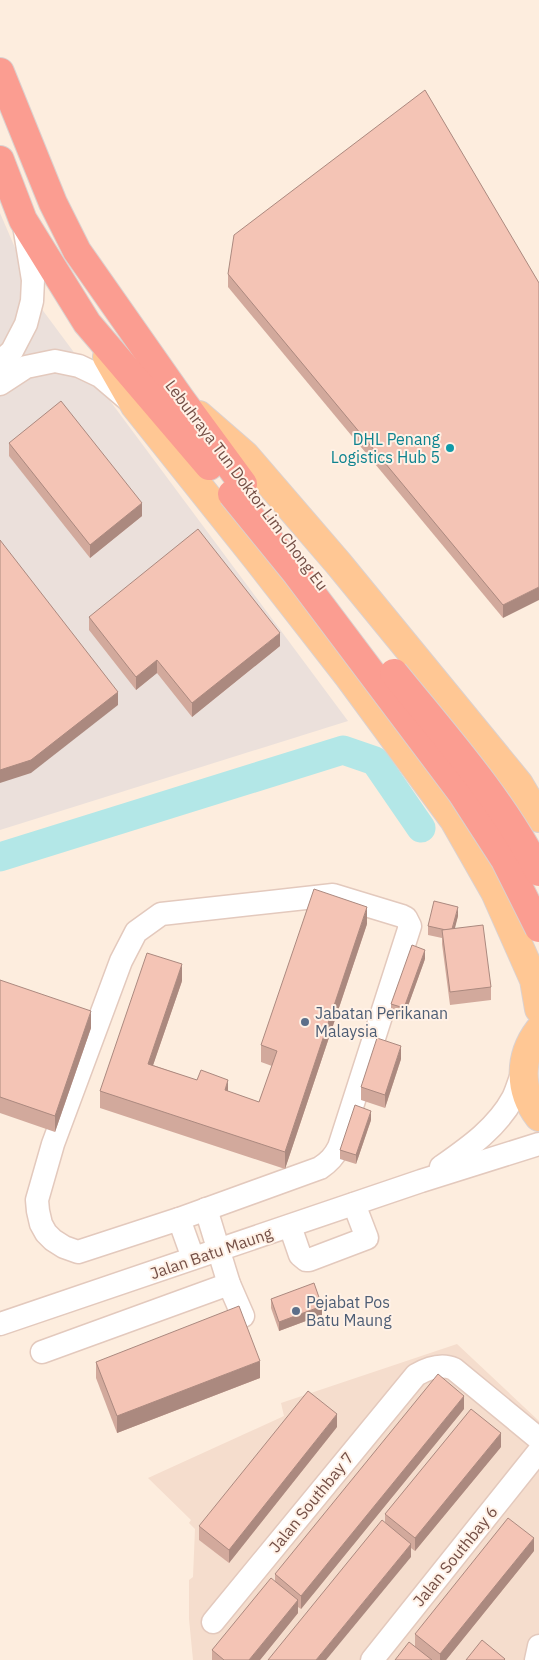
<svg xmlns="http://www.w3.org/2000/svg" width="539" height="1660" font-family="'IBM Plex Sans',sans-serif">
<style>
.residential{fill:#f5ddcd}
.industrial{fill:#ebe0db}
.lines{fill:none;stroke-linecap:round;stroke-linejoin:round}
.river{stroke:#b3e7e7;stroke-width:29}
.minor-casing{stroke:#e3c9bd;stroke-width:25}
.major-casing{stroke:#dbd1cf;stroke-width:30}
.highway-casing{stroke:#dbd1cf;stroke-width:30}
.minor{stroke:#fff;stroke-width:22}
.major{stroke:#ffc794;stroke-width:28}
.highway{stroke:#fb9d91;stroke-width:28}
.highway-bridge-casing{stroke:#dbd1cf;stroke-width:30;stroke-linecap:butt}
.highway-bridge{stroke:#fb9d91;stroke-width:28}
.wall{fill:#d2a99c}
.shaded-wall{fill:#ab897f}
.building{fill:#f4c4b5;stroke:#ab897f}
.culture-dot{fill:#0f9aa8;stroke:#fff1e6;stroke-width:2}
.service-dot{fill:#5c6f8a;stroke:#fff1e6;stroke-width:2}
.labels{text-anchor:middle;stroke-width:4;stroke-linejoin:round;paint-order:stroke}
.culture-label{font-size:16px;fill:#0d838f;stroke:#fff1e6;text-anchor:end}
.street-label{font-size:16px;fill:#744f46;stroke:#fff1e6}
.service-label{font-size:16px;fill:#4e5e75;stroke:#fff1e6;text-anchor:start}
</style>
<rect width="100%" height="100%" fill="#fdedde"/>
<polygon class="residential" points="457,1344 539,1421 539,1660 193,1660 189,1619 189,1580 193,1577 195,1529 189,1523 191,1520 148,1478 284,1416 281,1403"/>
<polygon class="industrial" points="0,213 41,308 348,721 0,830"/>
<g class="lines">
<polyline class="river" points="0,857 343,750 375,761 421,828"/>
<g class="minor-casing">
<g id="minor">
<polyline points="0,362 12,351 26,324 32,301 33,280 24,225"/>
<polyline points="0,384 26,367 55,361 79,366 100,376 127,399"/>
<path d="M333,895l69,21 4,2 4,8 -71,221c-5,10 -10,15 -19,21l-141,51 -101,33 -14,-5 -11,-7 -7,-7 -5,-9 -3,-13 -1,-11 16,-56 68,-183 15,-29 25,-18z"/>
<path d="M441,1167c27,-19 56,-39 72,-69 4,-8 6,-17 10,-26"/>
<polyline points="206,1209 229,1284 243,1316"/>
<polyline points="179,1219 193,1258"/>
<polyline points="290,1226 300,1255 306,1260 309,1260 367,1238 354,1204"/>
<polyline points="0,1324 421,1181 539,1144"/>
<polyline points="42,1352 229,1284"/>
<path d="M213,1622l203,-247c12,-7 25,-12 38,-6l85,70"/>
<polyline points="372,1660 539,1451"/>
<polyline points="536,1660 539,1646"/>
</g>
</g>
<g class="major-casing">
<g id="major">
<polyline points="107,357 135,406 257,559 349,677 454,820 495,892 534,980 539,1009"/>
<polyline points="199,415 245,455 338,563 519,784 539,818"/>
<path d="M539,1030c-20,26 -21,60 0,87"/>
</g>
</g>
<g class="highway-casing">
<g id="highway">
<polyline points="0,72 53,203 77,251 180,398 243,484"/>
<polyline points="0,160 23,220 87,323 209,466"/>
</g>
</g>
<use href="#minor" class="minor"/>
<use href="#major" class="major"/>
<use href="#highway" class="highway"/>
<g class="highway-bridge-casing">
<g id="highway-bridge">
<polyline points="232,494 297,574 461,792 505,860 539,928"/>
<path d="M394,673c51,63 108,126 145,199"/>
</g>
</g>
<use href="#highway-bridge" class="highway-bridge"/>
</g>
<g class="wall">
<polygon points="228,274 539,283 503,618 228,287"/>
<polygon points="9,443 142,516 90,558 9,456"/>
<polygon points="89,617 280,646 192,717 157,673 136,690 89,630"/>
<polygon points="458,916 454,929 491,987 491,1000 450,1005 442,944 442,938 428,935 428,926"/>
<polygon points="367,924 285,1169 100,1108 100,1091 182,981 153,1065 259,1102 272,1066 261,1062 261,1045"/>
<polygon points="425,959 404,1017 391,1013 391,1004"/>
<polygon points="0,980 91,1028 55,1132 0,1113"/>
<polygon points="401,1059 385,1108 361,1100 361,1087"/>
<polygon points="371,1120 356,1164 340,1159 340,1150"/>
<polygon points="271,1299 322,1315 279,1331 271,1308"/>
<polygon points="96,1362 260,1378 117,1433 96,1378"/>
<polygon points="464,1409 301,1609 298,1607 298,1613 260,1660 212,1660 212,1650 275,1581 275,1574"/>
<polygon points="337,1427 229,1563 199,1540 199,1526"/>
<polygon points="501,1447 415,1551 411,1548 411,1557 385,1522 385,1514"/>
<polygon points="534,1551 446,1660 395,1660 415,1646 415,1634"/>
</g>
<g class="shaded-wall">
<polygon points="142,503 142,516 90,558 90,545"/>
<polygon points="539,587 539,600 503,618 503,605"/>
<polygon points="280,633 280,646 192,717 192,703"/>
<polygon points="157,660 157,673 136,690 136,677"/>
<polygon points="118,692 118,705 31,773 0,783 0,770"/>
<polygon points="367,907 367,924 285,1169 285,1152"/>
<polygon points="458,907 458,916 452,940 452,931"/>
<polygon points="425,950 425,959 404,1017 404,1008"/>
<polygon points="182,964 182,981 148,1080 148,1064"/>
<polygon points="91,1011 91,1028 55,1132 55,1116"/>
<polygon points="401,1046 401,1059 385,1108 385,1095"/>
<polygon points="228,1080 228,1096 225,1090"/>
<polygon points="371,1111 371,1120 356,1164 356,1155"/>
<polygon points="322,1306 322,1315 279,1331 279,1322"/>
<polygon points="260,1361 260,1378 117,1433 117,1416"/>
<polygon points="464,1396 464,1409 301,1609 301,1596"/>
<polygon points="337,1414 337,1427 229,1563 229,1550"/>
<polygon points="501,1433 501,1447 415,1551 415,1538"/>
<polygon points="534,1538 534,1551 446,1660 440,1660 440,1654"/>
<polygon points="411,1544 411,1557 326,1660 316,1660"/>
<polygon points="298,1600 298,1613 260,1660 249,1660"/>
</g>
<g class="building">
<polygon points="425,90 539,283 539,587 503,605 228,274 234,235"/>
<polygon points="61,401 142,503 90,545 9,443"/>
<polygon points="198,529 280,633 192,703 157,660 136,677 89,617"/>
<polygon points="0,540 118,692 31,760 0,770"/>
<polygon points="314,889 367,907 285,1152 100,1091 147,953 182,964 148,1064 197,1080 201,1070 228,1080 225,1090 259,1102 277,1051 261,1045"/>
<polygon points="434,901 458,907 452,929 446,930 428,926"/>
<polygon points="483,925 491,987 450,992 442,930"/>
<polygon points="412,945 425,950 404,1008 391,1004"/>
<polygon points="0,980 91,1011 55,1116 0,1097"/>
<polygon points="377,1038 401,1046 385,1095 361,1087"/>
<polygon points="355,1105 371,1111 356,1155 340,1150"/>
<polygon points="314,1283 322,1306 279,1322 271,1299"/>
<polygon points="239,1306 260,1361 117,1416 96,1362"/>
<polygon points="438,1374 464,1396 301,1596 275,1574"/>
<polygon points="308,1391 337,1414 229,1550 199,1526"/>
<polygon points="471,1409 501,1433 415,1538 385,1514"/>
<polygon points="508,1518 534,1538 440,1654 415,1634"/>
<polygon points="382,1520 411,1544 316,1660 268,1660"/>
<polygon points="271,1578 298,1600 249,1660 224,1660 212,1650"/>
<polygon points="482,1640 505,1659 504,1660 466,1660"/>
<polygon points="409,1642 432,1660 395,1660"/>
</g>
<circle class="culture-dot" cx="450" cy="448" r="5"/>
<g class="service-dot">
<circle cx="305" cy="1022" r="5"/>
<circle cx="296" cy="1311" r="5"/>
</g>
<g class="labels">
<g class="culture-label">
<text x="440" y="445">DHL Penang<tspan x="440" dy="18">Logistics Hub 5</tspan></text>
</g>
<g class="street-label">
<text transform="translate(247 485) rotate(53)" y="6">Lebuhraya Tun Doktor Lim Chong Eu</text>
<text transform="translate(211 1253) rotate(-19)" y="6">Jalan Batu Maung</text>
<text transform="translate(311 1502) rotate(-51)" y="6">Jalan Southbay 7</text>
<text transform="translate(455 1556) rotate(-51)" y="6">Jalan Southbay 6</text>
</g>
<g class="service-label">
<text x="315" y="1019">Jabatan Perikanan<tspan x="315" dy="18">Malaysia</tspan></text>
<text x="306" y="1308">Pejabat Pos<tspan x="306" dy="18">Batu Maung</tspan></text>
</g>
</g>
</svg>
